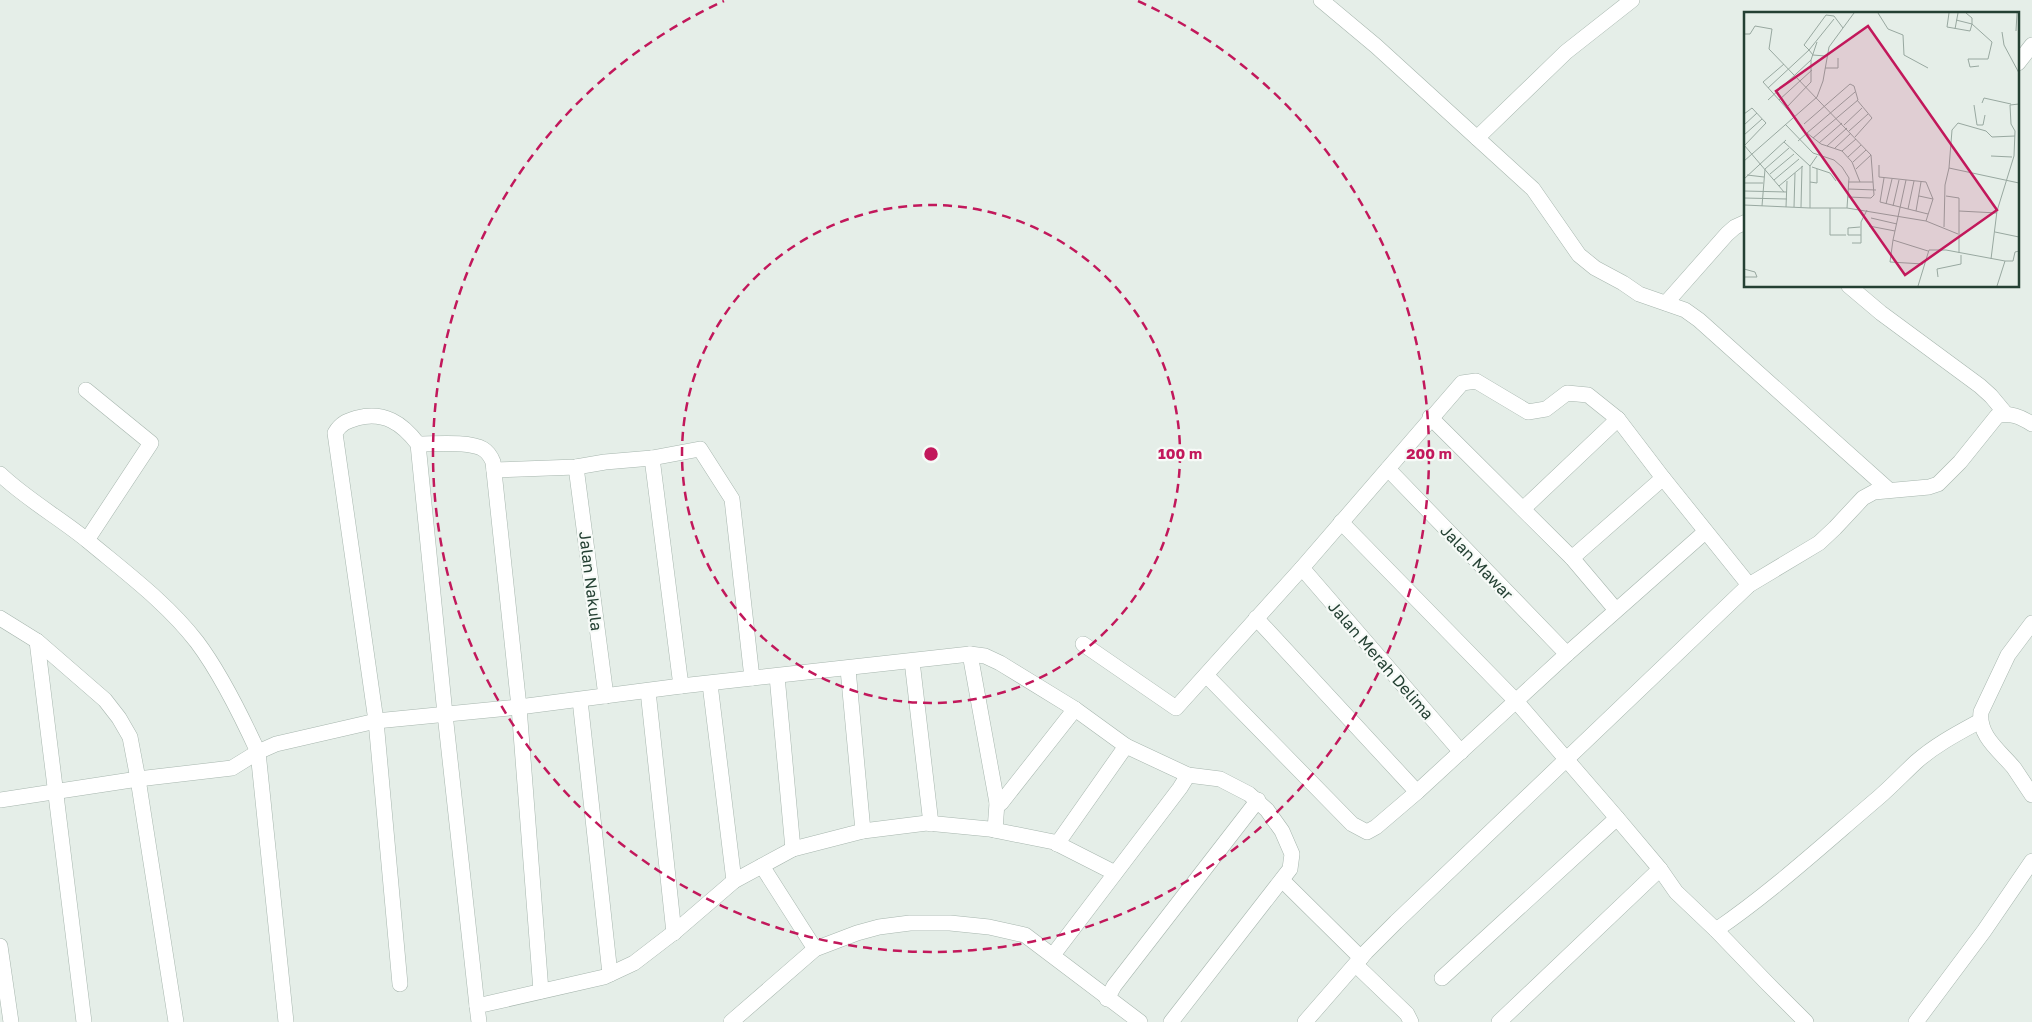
<svg xmlns="http://www.w3.org/2000/svg" width="2032" height="1022" font-family="'Golos Text',sans-serif">
<style>
.lines{fill:none;stroke-linecap:round;stroke-linejoin:round}
.street-casing{stroke:#a7b6ae;stroke-width:16}
.street{stroke:#fff;stroke-width:15}
.ring{fill:none;stroke:#c2185b;stroke-width:2.5;stroke-dasharray:9 6}
.labels{text-anchor:middle;stroke-width:4.5;stroke-linejoin:round;paint-order:stroke}
.street-label{font-size:16px;fill:#244033;stroke:#f6faf7}
.inset-road{fill:none;stroke:#98a8a0;stroke-width:1}
.view{fill:#c2185b;fill-opacity:0.15;stroke:#c2185b;stroke-width:2.5}
.inset-edge{fill:none;stroke:#244033;stroke-width:2.5}
.centre{fill:#c2185b;stroke:#f6faf7;stroke-width:2.5}
.ring-label{font-size:15px;text-anchor:middle;font-weight:bold;fill:#c2185b;stroke:#f6faf7;stroke-width:4.5;stroke-linejoin:round;paint-order:stroke}
</style>
<rect width="100%" height="100%" fill="#e5eee8"/>
<g class="lines">
<g class="street-casing">
<g id="street">
<polyline points="1321,0 1376,46 1477,138 1566,52 1632,0"/>
<polyline points="2018,63 2032,45"/>
<polyline points="1477,138 1533,189 1579,255 1595,268 1623,283 1639,294 1685,310 1699,320 1889,490"/>
<polyline points="1849,286 1881,313 1980,386 1991,396 2006,414"/>
<polyline points="1666,303 1727,234 1735,227 1746,222"/>
<polyline points="86,390 151,443 87,540"/>
<polyline points="1430,417 1572,558 1616,610"/>
<polyline points="1618,419 1663,478 1749,585"/>
<path d="M418,444c17,0 52,-3 65,5 5,3 8,8 10,13l26,245 22,284"/>
<polyline points="652,458 681,686"/>
<polyline points="576,467 606,696"/>
<polyline points="1388,469 1567,654"/>
<polyline points="494,470 576,467 605,462 652,458 700,449 732,499 752,678"/>
<path d="M0,474c26,25 60,44 88,67 37,31 79,62 109,101 24,32 44,73 61,110l28,270"/>
<path d="M1341,522l175,179 101,117 43,51 16,23 40,38c57,-39 109,-87 162,-132 13,-11 25,-24 38,-36 19,-17 42,-29 64,-41"/>
<polyline points="1572,558 1663,478"/>
<polyline points="1302,568 1461,752"/>
<polyline points="0,618 37,641 105,700 119,718 130,737 138,779 176,1022"/>
<polyline points="1256,618 1417,792"/>
<path d="M2032,623l-24,32 -27,57c-3,24 19,39 33,56 6,9 12,18 18,27"/>
<polyline points="37,641 84,1022"/>
<polyline points="1083,644 1176,708 1302,568 1462,383 1476,381 1528,412 1546,409 1567,393 1588,395 1618,419 1523,509"/>
<polyline points="970,654 997,803 995,830"/>
<polyline points="912,661 931,824"/>
<polyline points="848,669 863,831"/>
<polyline points="1206,675 1352,824 1367,832 1376,827 1417,792 1567,654 1705,532"/>
<polyline points="777,676 793,849"/>
<polyline points="710,684 734,881"/>
<polyline points="648,691 674,933"/>
<polyline points="580,700 610,974"/>
<polyline points="0,800 138,779 232,768 258,752 276,744 376,721 519,707 681,686 970,654 985,656 1000,663 1075,709 1126,746 1188,775 1220,779 1249,794 1267,810 1282,831 1292,854 1290,869 1171,1022"/>
<polyline points="997,803 1001,803 1075,709"/>
<polyline points="1057,844 1126,746"/>
<polyline points="762,866 815,949"/>
<polyline points="1282,880 1361,958"/>
<polyline points="1716,930 1767,983 1806,1022"/>
<polyline points="0,946 11,1022"/>
<polyline points="1053,955 1180,788 1188,775"/>
<polyline points="1356,965 1407,1014 1411,1022"/>
<polyline points="1442,978 1617,818"/>
<path d="M400,984l-24,-263 -41,-288c6,-10 12,-12 22,-15 27,-7 45,5 61,26l27,270 32,292"/>
<polyline points="1107,999 1114,986 1258,800"/>
<polyline points="479,1022 477,1006 604,977 634,963 677,930 734,881 793,849 863,831 927,823 989,829 1054,842 1115,873"/>
<polyline points="731,1022 815,949 857,933 879,927 910,923 950,923 989,927 1025,935 1140,1022"/>
<path d="M1305,1022l61,-70 30,-30 353,-337 70,-42 16,-15 28,-30 11,-6 55,-5 9,-3 22,-22 37,-46c13,-4 24,1 35,8"/>
<polyline points="1499,1022 1660,869"/>
<polyline points="1916,1022 1984,931 2032,861"/>
</g>
</g>
<use href="#street" class="street"/>
</g>
<g class="ring">
<circle cx="931" cy="454" r="249"/>
<path d="M1138 1A498 498 0 1 1 724 1"/>
</g>
<g class="labels">
<g class="street-label">
<text transform="translate(1477 562) rotate(46)" y="6">Jalan Mawar</text>
<text transform="translate(591 581) rotate(83)" y="6">Jalan Nakula</text>
<text transform="translate(1381 660) rotate(49)" y="6">Jalan Merah Delima</text>
</g>
</g>
<g transform="translate(1744 12)">
<rect width="275" height="275" fill="#e5eee8"/>
<path class="inset-road" d="M134,1l10,16 15,6 1,20 24,13M205,1l-2,14 23,4 2,-7 -16,-4M222,1l6,5v6l20,18 -4,17h-20l2,8 9,-1M90,7l-25,31 -5,-5 22,-30 8,1 9,12M211,17l3,-16M272,19l1,-18M258,20l2,13 15,28M0,22h6l5,-8 17,3 -3,20 102,106 3,40 -3,3 -23,-1M40,52l-21,18 26,29M81,56h13v-10M24,76l41,-38 4,5 12,1M24,88l43,-40M35,88l33,-30M238,91l2,-5 27,6M230,93l3,20h6l2,-10M42,96l25,-26v-22l6,-18M0,102l8,-6 14,15 -22,23M41,112l28,29 21,7 8,7 7,11 -2,30 79,13 32,13M60,112l46,-40 4,2 4,14 -45,38M0,113l13,-12M100,113l18,-17M105,119l19,-17M63,121l48,-41M0,123l18,-16M271,124l-23,1 -6,-6 -28,-8 -6,7 -3,38 70,15M111,125l17,-19 -15,-18M54,129l9,-8 14,11 21,7 10,11 8,20M40,130l26,24 7,-10M75,131l23,-20M0,133l40,47M83,134l20,-18M91,136l16,-15M98,139l14,-12M247,144l21,1M104,145l13,-12M0,149l73,-64 6,-16 6,-34 25,-34M109,150l13,-12M135,153v12l47,5 7,17 -14,-3M68,155l18,6 6,8M112,157l15,-14M26,162l24,-20M3,163l17,2M140,166l-4,24 48,12M0,167l42,-39M30,168l25,-21M162,168l-13,60 35,11M66,170l7,1v-14M104,170h25M0,171h19M35,174l24,-20M104,177l28,1M0,179l43,1M202,184l13,2v13M0,186l43,1M142,192l6,-25M0,193l66,3v-42M18,194l3,-37 24,-21M149,194l6,-26M42,195l1,-26M50,195l1,-34M57,195l1,-41M66,196h37M86,196v27h16M164,197l6,-28M172,199l5,-29M127,206l26,6M182,209l7,-22M125,214l26,5M116,215l-12,1v7h13M200,215l1,-42 4,-17M251,220l24,5M149,228l-3,22 33,2M108,231h9v-21l6,-12M215,241v-42l38,2M247,247l6,-48 17,-55 1,-25 -4,-7 -1,-19 9,-1M0,257l11,3 2,5h-13M194,265l-1,-8 24,-5v-9M174,274l11,-36h17l59,11h8l2,-9 4,-1M253,274l8,-25"/>
<path class="view" d="M124,14l129,184 -92,65 -129,-184z"/>
<rect width="275" height="275" class="inset-edge"/>
</g>
<circle cx="931" cy="454" r="8" class="centre"/>
<g class="ring-label">
<text x="1180" y="459">100 m</text>
<text x="1429" y="459">200 m</text>
</g>
</svg>
